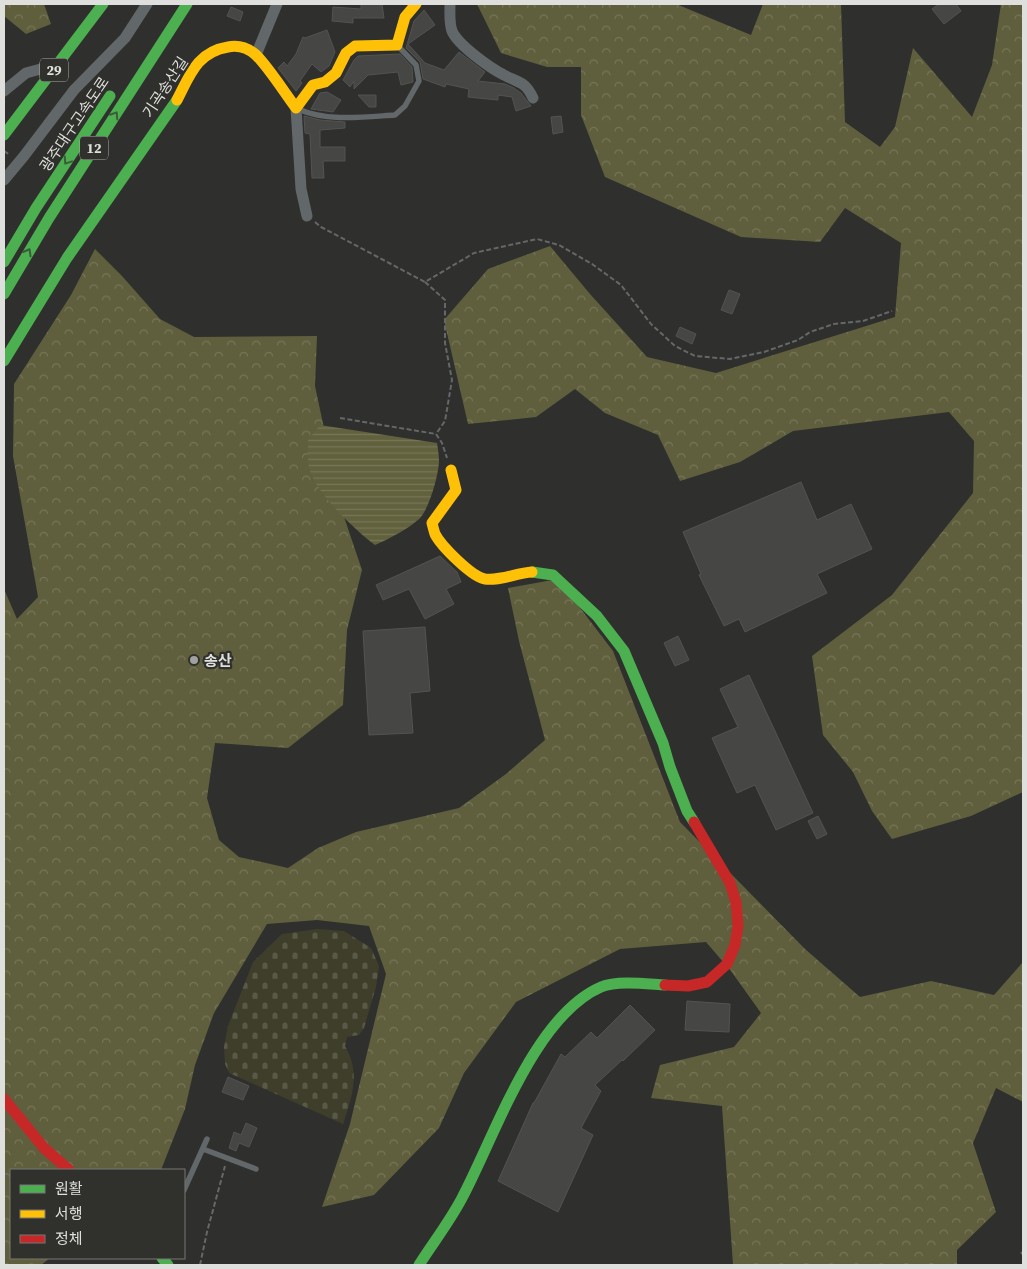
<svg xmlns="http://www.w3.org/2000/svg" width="1027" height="1269" viewBox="0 0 1027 1269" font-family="'Source Serif 4','Noto Sans KR',serif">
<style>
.forest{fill:url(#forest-crowns)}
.cemetery{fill:url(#cemetery-stones)}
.water{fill:url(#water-rules)}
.building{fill:#464644;stroke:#535351}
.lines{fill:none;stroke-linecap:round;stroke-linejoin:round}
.path{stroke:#656768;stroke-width:2;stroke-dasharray:5 2.5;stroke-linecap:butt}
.lane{stroke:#626769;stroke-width:5.5}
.street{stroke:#626769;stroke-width:11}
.fast{stroke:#4caf50;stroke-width:11}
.slow{stroke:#ffc107;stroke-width:11}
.jam{stroke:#c62828;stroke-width:11}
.oneway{stroke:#3a5c39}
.poi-dot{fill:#a1a19f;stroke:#30302c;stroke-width:2}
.labels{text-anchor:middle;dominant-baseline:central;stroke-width:4.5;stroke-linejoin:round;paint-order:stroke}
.shield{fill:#30302c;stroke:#aaaaa8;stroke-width:1}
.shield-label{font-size:14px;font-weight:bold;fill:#dfdfdd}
.street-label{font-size:15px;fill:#dfdfdd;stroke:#30302c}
.poi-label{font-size:15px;font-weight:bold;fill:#dfdfdd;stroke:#30302c;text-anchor:start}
</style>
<defs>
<pattern id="forest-crowns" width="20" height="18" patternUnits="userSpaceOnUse" patternTransform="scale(1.25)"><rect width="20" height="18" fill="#5f5f3d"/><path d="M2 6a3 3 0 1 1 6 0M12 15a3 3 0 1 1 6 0" fill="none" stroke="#767659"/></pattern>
<pattern id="cemetery-stones" width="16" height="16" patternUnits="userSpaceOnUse" patternTransform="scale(1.25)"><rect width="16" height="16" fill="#3e3e2a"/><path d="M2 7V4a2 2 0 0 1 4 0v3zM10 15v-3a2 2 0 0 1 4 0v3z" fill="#595948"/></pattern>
<pattern id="water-rules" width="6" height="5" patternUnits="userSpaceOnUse" patternTransform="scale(1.25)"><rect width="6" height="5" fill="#61613d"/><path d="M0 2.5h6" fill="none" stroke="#777759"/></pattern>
</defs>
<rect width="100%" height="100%" fill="#2f2f2d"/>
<path class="forest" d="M4,4H44L51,24L26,34L4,16Z
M477,4H676L751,35L763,4H841L845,122L880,147L895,127L913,48L972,117L992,65L1001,4H1023V792L971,816L892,839L872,811L853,772L823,735L812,656L892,595L973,493L974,441L949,412L793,431L740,462L680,481L658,435L605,413L575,389L536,417L468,424L444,320L488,269L550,246L590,294L647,357L716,373L895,317L901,243L845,208L820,242L741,237L605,177L581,115V67H547L501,53Z
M95,249L122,276L160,319L194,337L317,336L315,386L341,508L362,570L347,630L343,705L288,748L215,743L207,798L219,840L239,857L288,868L318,848L356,832L459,808L506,774L545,740L519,641L508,588L558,579L613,651L680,822L805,949L860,997L931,981L994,995L1023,962V1102L996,1088L973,1143L996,1212L957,1250V1265H733L722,1106L651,1098L660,1065L734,1047L761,1013L731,971L706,942L620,949L516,1002L464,1073L439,1128L374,1195L322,1207L350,1124L386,974L369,926L317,920L267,924L214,1013L195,1065L185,1109L161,1170H11V1258H50L41,1265H4V589L17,619L38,597L13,456L14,384L71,295Z"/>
<path class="cemetery" d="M317,929L344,931L371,948L379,966L376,987L364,1028L359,1035L347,1037L345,1046C361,1073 352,1097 343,1124L229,1073L225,1064L224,1047L228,1026L253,962L282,934Z"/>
<path class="water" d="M320,425L437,443C438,449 439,456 439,462C438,477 430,505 421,517C412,527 387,540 375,545C355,530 318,495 310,471C307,462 308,449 308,440Z"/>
<path class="building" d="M361,4H382L384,18H353V23L332,21L333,7L361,9Z
M939,4H956L961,11L944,24L932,9Z
M231,7L243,12L240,21L227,16Z
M424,10L435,25L408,44L425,63L444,70L459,52L485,72L478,81L505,84L514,88L521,93L531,106L516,111L512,97L498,95V100L468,97L469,89L446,84L445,87L423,79L420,62L406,48L414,21Z
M327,30L335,52L329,66L321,72L312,64L300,81L302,83L296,91L278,68L284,62L287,66L296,54L303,37L305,38Z
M400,54L412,67L413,82L401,85L398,72L368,75L354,89V81L350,87L343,80L354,60L358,56Z
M327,92L341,100L333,112L311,109L320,93Z
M358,95H376V107H369Z
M304,116L320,120L345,122V128L320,130V147H345V161H323L324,178H312L310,134L305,133Z
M561,116L563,132L553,134L551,117Z
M729,290L740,294L732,314L721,310Z
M680,327L696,334L692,344L676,336Z
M801,482L817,520L851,504L872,549L817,574L827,593L745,632L739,619L724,626L699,575L701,574L683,532Z
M440,556L457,572L461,582L446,589L454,604L425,619L409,589L383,600L376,585Z
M425,627L430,691L410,693L413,733L369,735L363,631Z
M678,636L689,660L675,666L664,643Z
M749,675L813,813L776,830L755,785L737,793L712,738L738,727L720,689Z
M818,816L827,834L817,839L808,821Z
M687,1001L730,1004L729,1032L685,1030Z
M630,1005L655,1030L623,1061L622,1060L595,1085L601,1091L581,1128L593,1135L558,1212L498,1181L533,1103H534L561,1054L565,1057L591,1032L597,1038Z
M228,1077L249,1086L243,1100L222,1092Z
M246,1123L257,1128L249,1147L239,1143L236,1151L229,1148L234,1132L241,1135Z"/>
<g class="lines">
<path class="path" d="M4,151L10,155
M315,222L321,227L425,282L474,253L537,239L559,245L592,264L621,285L651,324L675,346L695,356L730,359L764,352L798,340L810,332L834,324L863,321L892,311
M425,282L445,300V343L452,380L445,421L436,434L442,443L447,458
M340,418L436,434
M1021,1252L1023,1255
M200,1265L207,1232L225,1166"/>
<path class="lane" d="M298,109C327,122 364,117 395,115L405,106L419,81L416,65L398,46
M203,1149L256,1169
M184,1190L207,1139"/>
<path class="street" d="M450,4C450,12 449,23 452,31C458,45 490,68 504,75C519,83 525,81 533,98
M256,55L277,4
M4,91L26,73L59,64
M296,108L301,189L307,216
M4,180L24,156L74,90L125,38L147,4"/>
<path class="fast" d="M4,135L103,4
M4,262L36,208L110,96
M4,294L49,218L187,4
M4,361L67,258L177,100
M532,572L553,575L597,616L624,651L663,743L670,767L687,811L694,822
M162,1258L168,1265
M419,1265C433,1243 450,1221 462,1198C495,1136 534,1016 601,987C618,980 647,984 665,985"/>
<path class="slow" d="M177,100C190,75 197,52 228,47C238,45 248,48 256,55C269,68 284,92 296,108L313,85L325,82L336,73L346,53L355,46L397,45L405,17L416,4
M451,470L456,490L432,523C433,527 434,531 435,534C441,546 472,577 485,579C501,581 516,573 532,572"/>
<path class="jam" d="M665,985L688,986L707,982L727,964L735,945L738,926L736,902L730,883L694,822
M4,1099L44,1148L69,1170"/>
</g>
<defs><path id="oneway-chevron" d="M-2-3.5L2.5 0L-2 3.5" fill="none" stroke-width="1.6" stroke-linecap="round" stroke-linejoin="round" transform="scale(1.25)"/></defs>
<g class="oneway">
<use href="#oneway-chevron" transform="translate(115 115) rotate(-57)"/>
<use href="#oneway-chevron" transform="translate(67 161) rotate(124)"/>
<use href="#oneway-chevron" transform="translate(28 252) rotate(-60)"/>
</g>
<circle class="poi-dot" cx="194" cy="660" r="5"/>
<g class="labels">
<g class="shield">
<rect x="40" y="58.5" width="28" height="23" rx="4"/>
<rect x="80" y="136.5" width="28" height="23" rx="4"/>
</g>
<g class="shield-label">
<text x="54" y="70">29</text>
<text x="94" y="148">12</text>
</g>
<g class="street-label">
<text transform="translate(165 87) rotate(-57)">기곡송산길</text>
<text transform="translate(74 124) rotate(-56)">광주대구고속도로</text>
</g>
<g class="poi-label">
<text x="204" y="660">송산</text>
</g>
</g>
<rect width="1027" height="1269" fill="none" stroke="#dfdfdd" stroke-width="10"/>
<rect x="10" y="1169" width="175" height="90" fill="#30302c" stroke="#767673"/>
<rect x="20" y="1185" width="25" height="8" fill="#4caf50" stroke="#767673"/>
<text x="55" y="1194" font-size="15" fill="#dfdfdd">원활</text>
<rect x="20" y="1210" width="25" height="8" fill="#ffc107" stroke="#767673"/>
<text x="55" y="1219" font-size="15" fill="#dfdfdd">서행</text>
<rect x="20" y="1235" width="25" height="8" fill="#c62828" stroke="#767673"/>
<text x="55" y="1244" font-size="15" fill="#dfdfdd">정체</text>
</svg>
